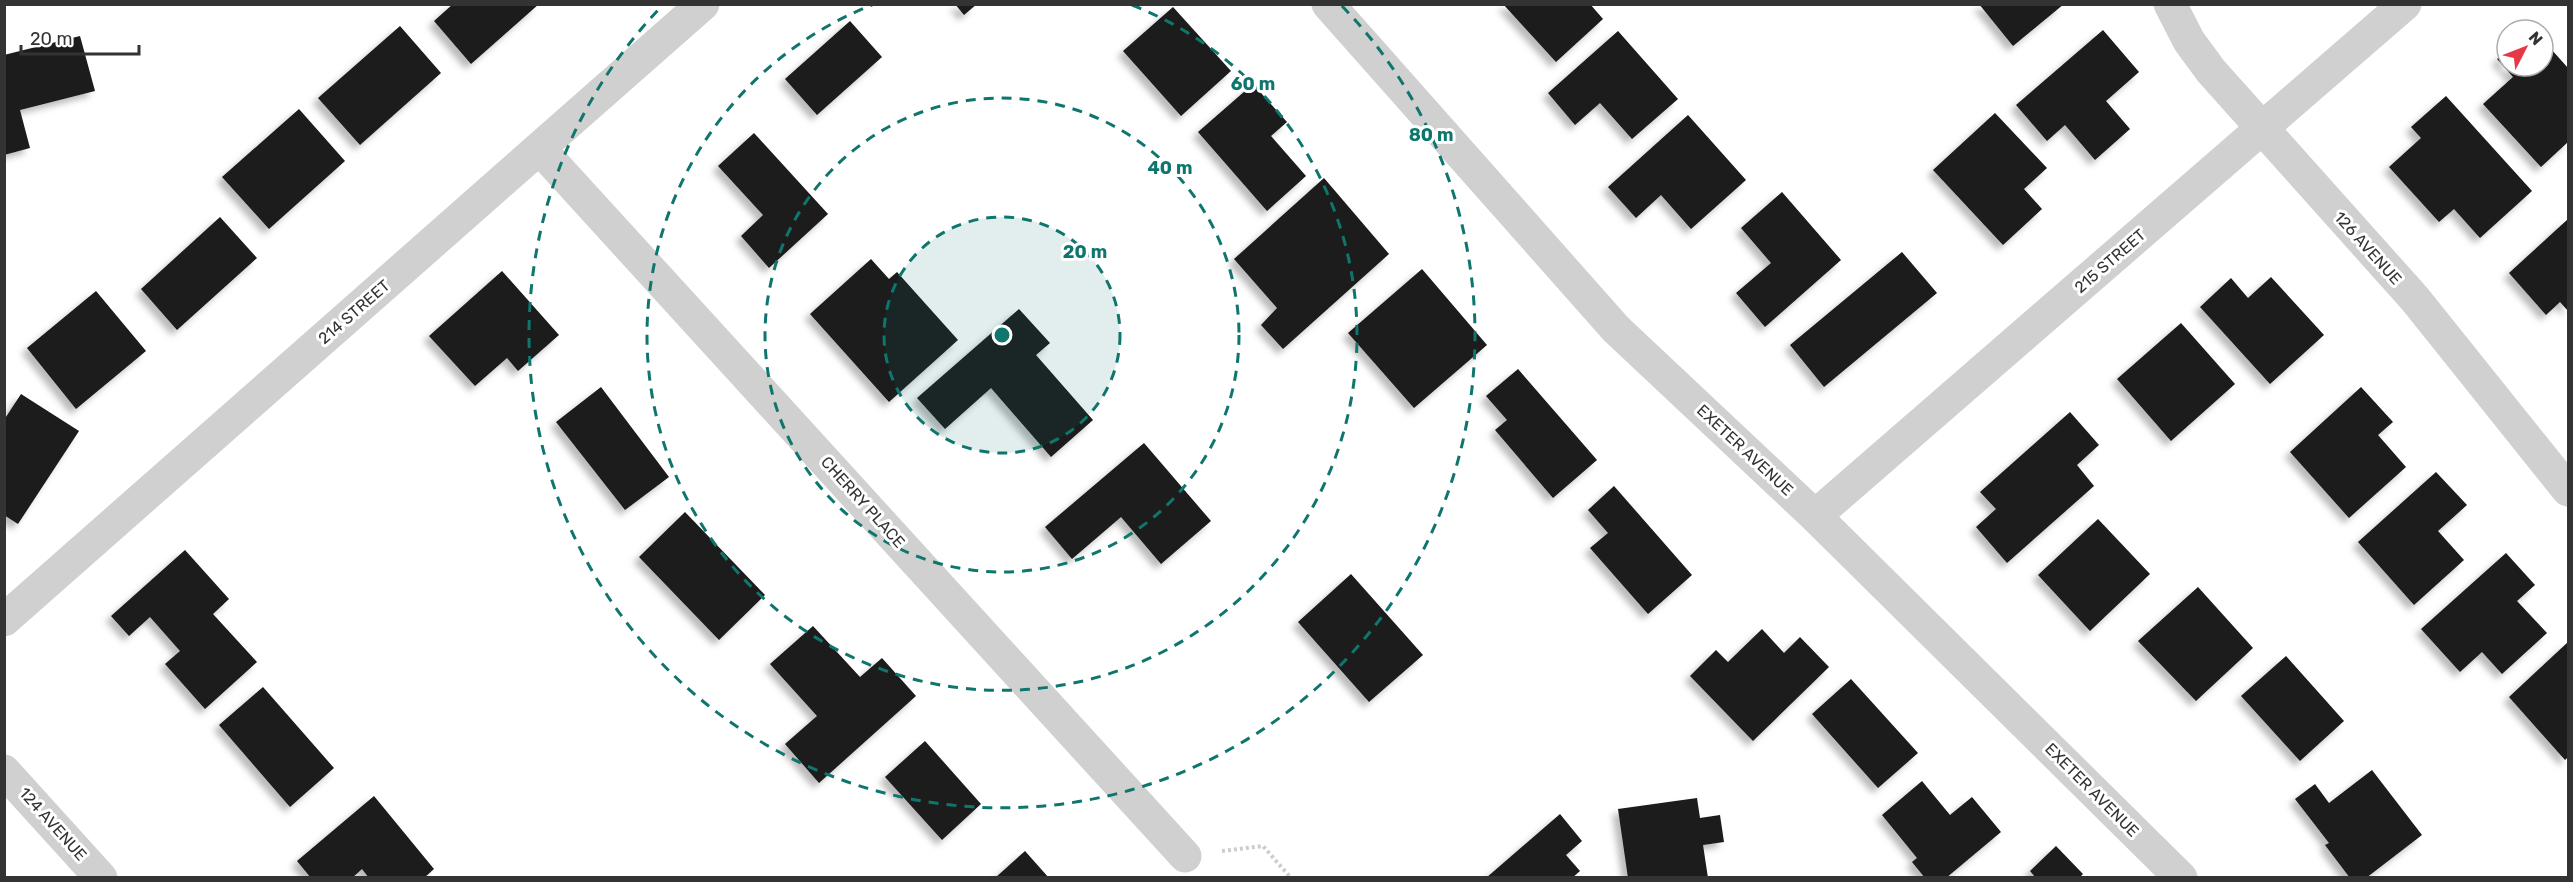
<svg xmlns="http://www.w3.org/2000/svg" width="2573" height="882" viewBox="0 0 2573 882" font-family="Rubik,sans-serif">
<style>
.building{fill:#1a1a1a;filter:url(#shadow)}
.lines{fill:none;stroke-linecap:round;stroke-linejoin:round}
.path{stroke:#cdcdcd;stroke-width:4;stroke-dasharray:3 3;stroke-linecap:butt}
.street{stroke:#d0d0d0;stroke-width:33}
.ring{fill:none;stroke:#0f766e;stroke-width:3;stroke-dasharray:10 8}
.labels{text-anchor:middle;dominant-baseline:central;stroke-width:6;stroke-linejoin:round;paint-order:stroke}
.street-label{font-size:16px;fill:#333;stroke:#fff}
.centre{fill:#0f766e;stroke:#fff;stroke-width:3}
.ring-label{font-size:18px;text-anchor:middle;font-weight:bold;fill:#0f766e;stroke:#fff;stroke-width:6;stroke-linejoin:round;paint-order:stroke}
</style>
<defs>
<filter id="shadow"><feDropShadow dx="-5.5" dy="5.5" stdDeviation="3" flood-color="#0004"/></filter>
</defs>
<rect width="100%" height="100%" fill="#fff"/>
<path class="building" d="M453,4H539L471,64L434,21Z
M955,4H977L964,15Z
M1503,4H1590L1603,19L1556,62Z
M1979,4H2064L2013,46Z
M1173,7L1231,71L1181,116L1123,51Z
M850,21L882,57L817,115L785,79Z
M400,26L441,73L360,145L318,98Z
M2103,30L2139,72L2106,101L2130,129L2095,160L2065,125L2047,141L2016,105Z
M1618,31L1678,99L1632,139L1600,103L1575,125L1548,93Z
M80,36L95,91L20,110L30,148L4,155V55Z
M2543,40L2568,68V142L2541,167L2483,104L2513,77L2497,59L2507,51V66H2543Z
M1253,84L1287,122L1271,136L1306,176L1267,211L1198,132Z
M2446,96L2532,191L2480,238L2454,209L2439,222L2389,167L2421,138L2411,127Z
M299,109L345,161L269,229L222,177Z
M1995,113L2047,168L2024,189L2042,209L2003,245L1933,170Z
M1688,115L1746,180L1691,229L1661,195L1636,218L1608,187Z
M754,133L828,214L769,268L741,236L763,215L718,166Z
M1324,178L1389,254L1283,349L1261,325L1277,308L1234,259Z
M1782,192L1841,260L1765,327L1736,293L1771,263L1741,228Z
M220,217L257,258L177,330L141,289Z
M2568,219V311L2560,302L2546,315L2509,273Z
M1902,252L1937,293L1824,387L1790,345Z
M871,259L889,279L897,272L958,340L889,402L810,314Z
M1422,269L1487,345L1414,408L1348,333Z
M502,271L559,335L518,371L507,358L475,386L429,336Z
M2271,277L2324,335L2270,384L2200,307L2231,278L2248,298Z
M96,291L146,351L76,409L27,348Z
M1019,309L1050,343L1036,355L1093,420L1051,457L991,388L945,429L917,398Z
M2181,323L2235,384L2171,441L2117,379Z
M1518,369L1597,460L1553,498L1495,430L1507,420L1486,396Z
M601,387L669,477L625,510L556,422Z
M2361,387L2393,422L2378,435L2406,467L2349,518L2290,452Z
M21,394L79,431L18,524L4,515V420Z
M2070,412L2099,445L2077,465L2094,486L2007,563L1976,527L1996,509L1980,492Z
M1144,443L1211,521L1161,564L1121,517L1072,559L1045,527Z
M2436,472L2467,505L2438,531L2464,560L2414,605L2358,542Z
M1614,486L1692,575L1648,614L1590,548L1608,533L1588,510Z
M685,512L765,595L719,640L639,557Z
M2098,519L2150,574L2090,631L2038,575Z
M185,550L229,599L213,614L257,662L205,709L165,664L180,651L150,617L129,636L111,616Z
M2506,553L2535,585L2517,601L2547,633L2502,674L2482,652L2460,672L2421,629Z
M1351,574L1423,655L1369,702L1298,622Z
M2198,587L2253,648L2196,701L2138,641Z
M813,626L860,677L882,658L916,696L819,783L785,744L817,716L770,664Z
M1762,629L1784,653L1800,637L1829,667L1753,741L1690,676L1716,650L1728,662Z
M2568,642V757L2565,760L2509,697Z
M2286,656L2344,721L2300,761L2241,696Z
M1851,679L1918,753L1878,788L1812,714Z
M263,687L334,768L290,807L219,725Z
M925,741L981,804L942,840L885,777Z
M2372,770L2422,835L2366,878H2350L2325,845L2329,843L2295,799L2315,784L2329,803Z
M1922,781L1950,815L1972,797L2001,832L1946,878H1925L1912,862L1917,858L1882,815Z
M374,796L434,869L424,878H369L362,869L352,878H311L297,861Z
M1697,798L1700,818L1720,815L1724,842L1703,845L1708,878H1628L1618,809Z
M1560,814L1582,841L1566,855L1580,871L1572,878H1486Z
M2056,846L2083,874L2079,878H2036L2030,871Z
M1025,851L1049,878H995Z"/>
<g class="lines">
<path class="path" d="M1222,851L1263,846L1291,878"/>
<path class="street" d="M1328,4L1616,329L1815,516L2181,878
M2170,4L2189,41L2211,71L2415,299L2568,490
M540,149L1185,856
M1815,516L2405,4
M4,620L703,4
M4,771L101,878"/>
</g>
<circle cx="1002" cy="335" r="118" fill="#0f766e" fill-opacity=".12"/>
<g class="ring">
<circle cx="1002" cy="335" r="118"/>
<circle cx="1002" cy="335" r="237"/>
<path d="M1132 5A355 355 0 1 1 872 5"/>
<path d="M1342 6A473 473 0 1 1 662 6"/>
</g>
<g class="labels">
<g class="street-label">
<text transform="translate(2368 248) rotate(48)">126 AVENUE</text>
<text transform="translate(2110 261) rotate(-41)">215 STREET</text>
<text transform="translate(354 312) rotate(-41)">214 STREET</text>
<text transform="translate(1745 450) rotate(43)">EXETER AVENUE</text>
<text transform="translate(863 502) rotate(48)">CHERRY PLACE</text>
<text transform="translate(2092 790) rotate(45)">EXETER AVENUE</text>
<text transform="translate(53 824) rotate(48)">124 AVENUE</text>
</g>
</g>
<circle cx="1002" cy="335" r="9" class="centre"/>
<g class="ring-label">
<text x="1253" y="90">60 m</text>
<text x="1431" y="141">80 m</text>
<text x="1170" y="174">40 m</text>
<text x="1085" y="258">20 m</text>
</g>
<rect width="2573" height="882" fill="none" stroke="#333333" stroke-width="12"/>
<g transform="translate(2525 48) rotate(48)"><circle r="28" fill="#ffffff" stroke="#adadad" stroke-width="1.5"/>
<path d="M0-4.5L10 22L0 15L-10 22Z" fill="#e63946"/>
<text y="-9" font-size="16" font-weight="bold" text-anchor="middle" fill="#333333">N</text>
</g>
<path d="M21 45v9h118v-9" fill="none" stroke="#333333" stroke-width="3"/>
<text x="30" y="45" font-size="18" fill="#333333" stroke="#ffffff" stroke-width="4.5" paint-order="stroke">20 m</text>
</svg>
